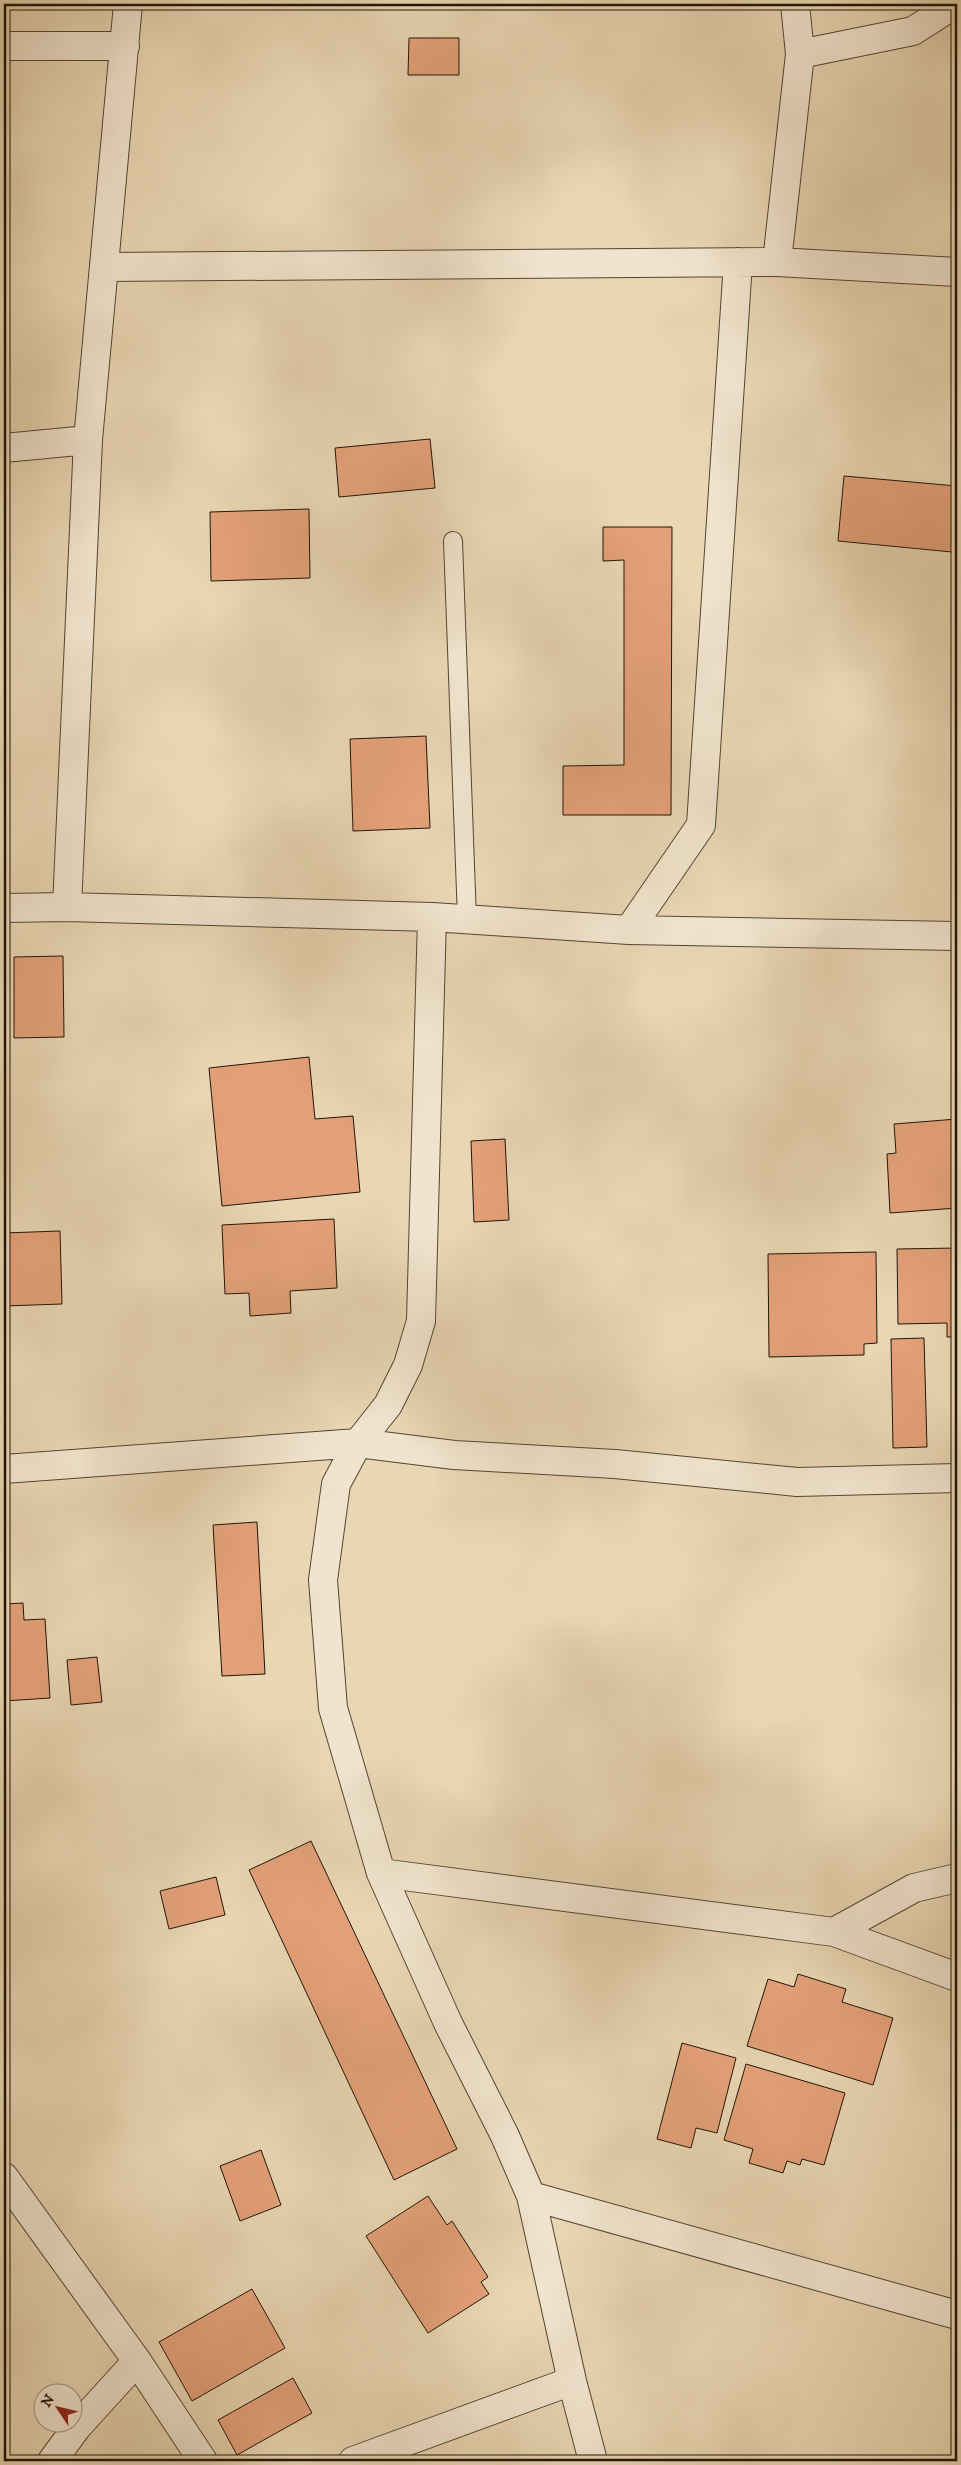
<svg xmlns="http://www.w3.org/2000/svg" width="961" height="2465" viewBox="0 0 961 2465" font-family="'IM FELL DW Pica',serif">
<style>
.building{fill:#e4a179;stroke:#201509}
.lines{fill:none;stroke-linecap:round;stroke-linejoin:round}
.lane-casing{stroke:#524534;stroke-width:20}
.street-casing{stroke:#524534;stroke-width:30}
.lane{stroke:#f1e4ce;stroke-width:18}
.street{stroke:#f1e4ce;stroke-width:28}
</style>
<rect width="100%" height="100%" fill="#e9d6b3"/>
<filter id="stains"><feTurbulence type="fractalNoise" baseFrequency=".004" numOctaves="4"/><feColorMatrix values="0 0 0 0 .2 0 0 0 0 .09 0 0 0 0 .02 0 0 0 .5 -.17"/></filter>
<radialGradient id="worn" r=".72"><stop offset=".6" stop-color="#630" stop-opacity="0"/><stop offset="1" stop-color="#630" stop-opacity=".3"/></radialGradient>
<path class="building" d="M409,38H459V75H408Z
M430,439L435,488L339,497L335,448Z
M844,476L957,486L952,552L838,541Z
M309,509L310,578L211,581L210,512Z
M603,527H672L671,815H563V766L624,765V560L603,561Z
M426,736L430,828L353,831L350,739Z
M63,956L64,1037L14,1038V957Z
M309,1057L315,1119L353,1116L360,1192L222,1206L209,1068Z
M957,1119V1208L890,1213L887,1154L896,1153L894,1124Z
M505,1139L509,1220L474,1222L471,1141Z
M334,1219L337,1288L290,1291L291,1313L250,1316L249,1293L225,1294L222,1225Z
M60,1231L62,1304L4,1306V1233Z
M957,1248V1337H947V1323L898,1324L897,1249Z
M876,1252L877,1343L864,1344V1355L769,1357L768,1254Z
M924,1338L927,1447L893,1448L891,1339Z
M257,1522L265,1674L222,1676L213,1525Z
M23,1603L24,1620L45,1619L50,1698L4,1701V1604Z
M97,1657L102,1702L71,1705L67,1660Z
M311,1841L457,2149L394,2180L249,1870Z
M216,1877L225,1915L169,1929L160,1891Z
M798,1974L846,1989L842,2002L893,2018L873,2085L747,2046L768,1979L794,1987Z
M682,2043L736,2058L717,2133L696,2128L691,2148L657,2139Z
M746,2064L845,2093L824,2165L802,2159L800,2165L787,2161L783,2173L749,2163L753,2149L724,2140Z
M261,2150L281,2205L240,2221L220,2166Z
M428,2196L447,2225L452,2221L488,2277L481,2282L489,2294L428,2333L366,2236Z
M252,2289L285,2348L192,2401L159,2342Z
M293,2378L312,2413L237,2455L218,2420Z"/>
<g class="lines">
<g class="lane-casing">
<path id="lane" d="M453,541L467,919"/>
</g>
<g class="street-casing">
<path id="street" d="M128,4L88,440L67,907L432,917L421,1321L408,1365L388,1405L358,1443L336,1484L323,1580L333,1708L381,1873L448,2023L505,2136L531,2196L572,2381L593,2461
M4,46H125
M800,54L913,31L955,4
M777,262L800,54L795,4
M104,267L777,262L957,272
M4,448L88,440
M4,908L67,907
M432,917L629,930L957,936
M629,930L701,825L738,262
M4,1469L358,1443L454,1455L615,1464L797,1482L957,1478
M381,1873L834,1932L957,1977
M834,1932L914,1888L957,1878
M4,2177L137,2361L203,2461
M531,2196L957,2315
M52,2461L77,2427L137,2361
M353,2461L572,2381"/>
</g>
<use href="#lane" class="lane"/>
<use href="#street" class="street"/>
</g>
<rect width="961" height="2465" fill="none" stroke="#e9d6b3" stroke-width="20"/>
<rect x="5" y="5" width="951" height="2455" fill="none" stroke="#201509" stroke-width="2.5"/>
<rect x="10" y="10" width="941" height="2445" fill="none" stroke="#201509"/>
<g transform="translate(58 2408) rotate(305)"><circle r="24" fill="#f1e4ce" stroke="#9d917f"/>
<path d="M0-4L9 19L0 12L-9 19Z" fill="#8f2418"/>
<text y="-8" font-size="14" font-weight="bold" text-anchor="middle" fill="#201509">N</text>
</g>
<rect width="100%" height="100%" filter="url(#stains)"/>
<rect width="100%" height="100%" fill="url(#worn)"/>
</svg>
